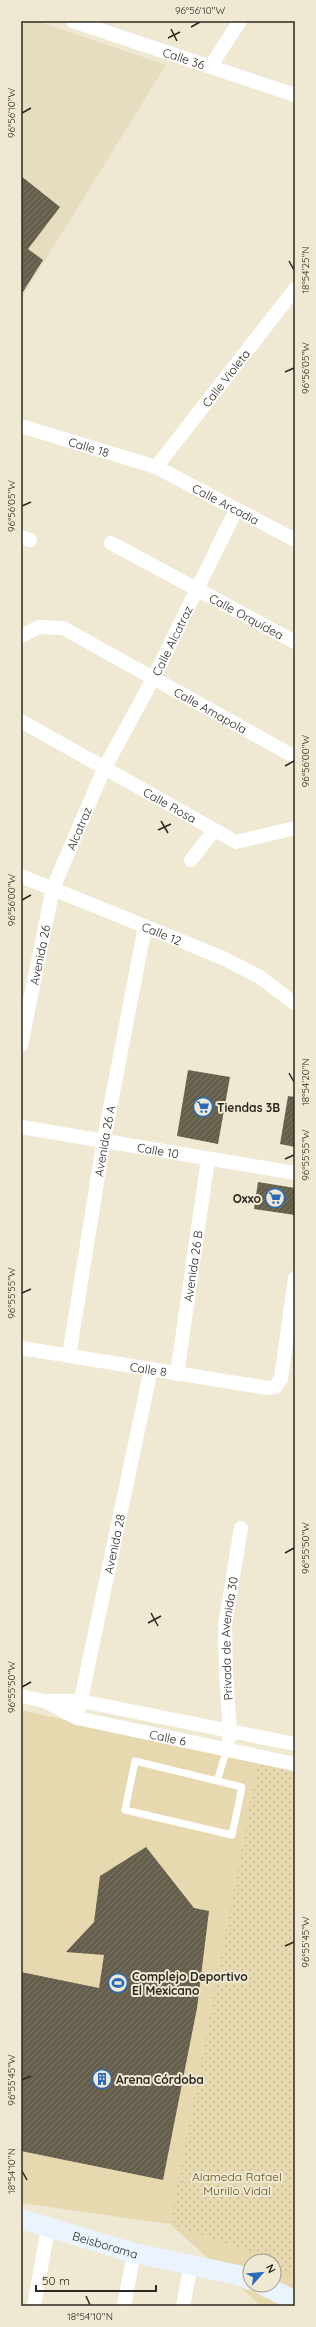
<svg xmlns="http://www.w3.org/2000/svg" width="316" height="2327" viewBox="0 0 316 2327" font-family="Quicksand,sans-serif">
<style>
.built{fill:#e6ddc0}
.grass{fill:#e6d8af;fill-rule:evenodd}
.park{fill:url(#park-dots)}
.building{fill:url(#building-hatch)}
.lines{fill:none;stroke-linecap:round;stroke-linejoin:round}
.lane{stroke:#fff;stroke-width:7}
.street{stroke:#fff;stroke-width:14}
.secondary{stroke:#ebf3fd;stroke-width:20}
.ticks{fill:none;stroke:#2b2820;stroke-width:1.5}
.labels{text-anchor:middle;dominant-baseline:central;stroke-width:4;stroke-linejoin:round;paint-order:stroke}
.street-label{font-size:12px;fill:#2b2820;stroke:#efe8d2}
.poi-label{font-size:12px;font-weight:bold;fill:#2b2820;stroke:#efe8d2;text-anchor:start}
.park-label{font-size:12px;fill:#61511c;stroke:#efe8d2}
.neatline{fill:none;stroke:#2b2820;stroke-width:1.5}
.ticks-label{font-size:10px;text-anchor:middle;fill:#2b2820}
</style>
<defs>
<pattern id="park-dots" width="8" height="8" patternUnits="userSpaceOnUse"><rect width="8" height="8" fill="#e6d8af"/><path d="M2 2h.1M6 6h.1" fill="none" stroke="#c5b996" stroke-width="1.8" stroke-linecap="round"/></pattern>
<pattern id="building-hatch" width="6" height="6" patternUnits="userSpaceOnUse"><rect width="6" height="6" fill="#645e4b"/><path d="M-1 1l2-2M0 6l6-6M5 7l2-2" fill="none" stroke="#7b7667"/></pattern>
</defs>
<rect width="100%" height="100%" fill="#efe8d2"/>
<path class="built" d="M21,21H37L166,65L21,299Z"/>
<path class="grass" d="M21,1710L295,1772V2306H261L170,2224L21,2203ZM250,2261H274V2285H250Z"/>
<path class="park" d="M258,1764L295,1772V2278L268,2258L170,2224Z"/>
<path class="building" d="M21,176L60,207L28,249L43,260L21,295Z
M188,1070L230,1077L218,1144L177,1136Z
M288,1096L295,1097V1147L280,1144Z
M258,1182L295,1188V1215L254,1209Z
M146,1847L194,1908L209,1911L197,2008L163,2180L21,2151V1972L99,1988L104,1955L66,1952L94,1922L100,1876Z"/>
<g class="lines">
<path class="lane" d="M135,1761L242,1787L232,1835L125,1810Z
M217,1781L227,1749"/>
<g class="street">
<path id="s1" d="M73,21L295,95"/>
<path d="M210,67L240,21"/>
<path id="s2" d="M21,426L156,467L295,540"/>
<path id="s3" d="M156,467L295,289"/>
<path d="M21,537L30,540"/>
<path id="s4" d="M111,543L295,642"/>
<path id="s5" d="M21,636L39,627L63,628L295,757"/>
<path id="s6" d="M21,721L236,842L295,828"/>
<path d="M191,860L214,831"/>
<path id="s7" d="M21,876L223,958L260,977L295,1004"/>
<path id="s8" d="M21,1045L53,888L104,769L153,679L236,510"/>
<path id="s9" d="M21,1127L295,1173"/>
<path id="s10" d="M21,1348L267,1388L275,1387L281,1379L295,1278"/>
<path id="s11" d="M69,1356L104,1139L145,927"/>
<path id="s12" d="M177,1374L208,1159"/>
<path d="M21,1696L45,1701H81L295,1744"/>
<path id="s13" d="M47,1702L77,1718L295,1764"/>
<path id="s14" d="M77,1718L151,1369"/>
<path id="s15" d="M229,1739L230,1731L226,1674L225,1625L241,1528"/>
<path d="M34,2306L48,2229"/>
<path d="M124,2306L134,2253"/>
<path d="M183,2306L191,2265"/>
</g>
<g class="secondary">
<path id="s16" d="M21,2219L134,2253L238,2275L250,2280"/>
<path d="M263,2285L295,2301"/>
</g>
</g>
<path class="ticks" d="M191,27L200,22M171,29L177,41M168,38L180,32M22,113L31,108M289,261L294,270M285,372L294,368M22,506L31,502M285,766L294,761M161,821L168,833M158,830L171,824M22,900L31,895M289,1073L294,1082M285,1159L294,1155M22,1293L31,1289M285,1553L294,1548M151,1613L158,1626M148,1623L161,1616M22,1687L31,1682M285,1946L294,1942M22,2080L31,2076M22,2171L27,2180M86,2296L90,2305"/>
<defs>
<g id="supermarket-ring" transform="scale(1)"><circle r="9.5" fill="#efe8d2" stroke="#286bbc" stroke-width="1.5"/><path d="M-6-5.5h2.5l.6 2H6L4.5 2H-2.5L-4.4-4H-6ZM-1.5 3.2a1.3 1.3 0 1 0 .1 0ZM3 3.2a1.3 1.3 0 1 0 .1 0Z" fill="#286bbc"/></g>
<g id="stadium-ring" transform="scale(1)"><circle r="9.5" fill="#efe8d2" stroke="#286bbc" stroke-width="1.5"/><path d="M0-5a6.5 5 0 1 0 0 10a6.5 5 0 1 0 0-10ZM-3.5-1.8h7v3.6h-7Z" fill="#286bbc"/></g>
<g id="building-ring" transform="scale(1)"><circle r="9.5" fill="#efe8d2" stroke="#286bbc" stroke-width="1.5"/><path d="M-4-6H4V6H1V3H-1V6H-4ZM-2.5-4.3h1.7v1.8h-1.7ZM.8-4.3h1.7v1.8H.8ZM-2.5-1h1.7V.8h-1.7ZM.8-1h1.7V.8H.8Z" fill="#286bbc"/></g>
</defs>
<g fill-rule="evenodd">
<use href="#supermarket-ring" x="203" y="1107"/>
<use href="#supermarket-ring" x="275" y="1198"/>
<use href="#stadium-ring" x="118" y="1983"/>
<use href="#building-ring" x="102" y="2079"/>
</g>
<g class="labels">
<g class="street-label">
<text stroke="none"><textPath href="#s1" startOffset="117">Calle 36</textPath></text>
<text stroke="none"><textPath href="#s3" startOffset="113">Calle Violeta</textPath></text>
<text stroke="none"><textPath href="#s2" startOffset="71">Calle 18</textPath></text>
<text stroke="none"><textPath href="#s2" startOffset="220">Calle Arcadia</textPath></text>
<text stroke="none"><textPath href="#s4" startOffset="154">Calle Orquídea</textPath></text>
<text stroke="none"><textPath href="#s8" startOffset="435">Calle Alcatraz</textPath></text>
<text stroke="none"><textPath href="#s5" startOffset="213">Calle Amapola</textPath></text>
<text stroke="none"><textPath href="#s6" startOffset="171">Calle Rosa</textPath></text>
<text stroke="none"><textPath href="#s8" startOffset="225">Alcatraz</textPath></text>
<text stroke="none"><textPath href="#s7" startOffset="152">Calle 12</textPath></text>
<text stroke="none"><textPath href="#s8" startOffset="92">Avenida 26</textPath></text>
<text stroke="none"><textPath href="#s11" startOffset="218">Avenida 26 A</textPath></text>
<text stroke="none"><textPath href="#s9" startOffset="139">Calle 10</textPath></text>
<text stroke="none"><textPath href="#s12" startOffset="109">Avenida 26 B</textPath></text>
<text stroke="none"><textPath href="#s10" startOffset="129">Calle 8</textPath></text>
<text stroke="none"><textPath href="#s14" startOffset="178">Avenida 28</textPath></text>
<text stroke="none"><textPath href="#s15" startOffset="101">Privada de Avenida 30</textPath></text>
<text stroke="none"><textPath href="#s13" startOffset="127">Calle 6</textPath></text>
<text stroke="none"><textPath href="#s16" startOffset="88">Beisborama</textPath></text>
</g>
<g class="poi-label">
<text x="217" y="1107">Tiendas 3B</text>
<text x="261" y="1198" text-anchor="end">Oxxo</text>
<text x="132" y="1976">Complejo Deportivo<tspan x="132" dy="14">El Mexicano</tspan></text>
<text x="116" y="2079">Arena Córdoba</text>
</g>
<g class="park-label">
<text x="237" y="2176">Alameda Rafael<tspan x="237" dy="14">Murillo Vidal</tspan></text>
</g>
</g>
<rect width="316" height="2327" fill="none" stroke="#efe8d2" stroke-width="44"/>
<g transform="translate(262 2273) rotate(63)"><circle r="19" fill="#efe8d2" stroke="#a19b8b"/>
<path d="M0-3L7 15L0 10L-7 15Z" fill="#286bbc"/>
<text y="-6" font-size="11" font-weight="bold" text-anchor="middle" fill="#2b2820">N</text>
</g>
<path d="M36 2285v6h120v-6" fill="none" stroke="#2b2820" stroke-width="2"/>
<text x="42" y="2285" font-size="12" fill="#2b2820" stroke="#efe8d2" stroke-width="3" paint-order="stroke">50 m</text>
<rect x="22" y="22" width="272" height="2283" class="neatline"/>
<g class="ticks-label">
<text x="200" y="14">96°56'10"W</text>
<text transform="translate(11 113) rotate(-90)" y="4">96°56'10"W</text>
<text transform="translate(305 270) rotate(-90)" y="4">18°54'25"N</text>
<text transform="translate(305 368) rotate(-90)" y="4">96°56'05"W</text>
<text transform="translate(11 506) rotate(-90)" y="4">96°56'05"W</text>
<text transform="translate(305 761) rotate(-90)" y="4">96°56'00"W</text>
<text transform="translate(11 900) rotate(-90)" y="4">96°56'00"W</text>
<text transform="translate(305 1082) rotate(-90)" y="4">18°54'20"N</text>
<text transform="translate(305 1155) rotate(-90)" y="4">96°55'55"W</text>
<text transform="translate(11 1293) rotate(-90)" y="4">96°55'55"W</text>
<text transform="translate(305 1548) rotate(-90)" y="4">96°55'50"W</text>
<text transform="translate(11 1687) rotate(-90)" y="4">96°55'50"W</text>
<text transform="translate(305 1942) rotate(-90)" y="4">96°55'45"W</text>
<text transform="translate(11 2080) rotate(-90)" y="4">96°55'45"W</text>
<text transform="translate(11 2171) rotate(-90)" y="4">18°54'10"N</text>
<text x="90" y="2320">18°54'10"N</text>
</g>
</svg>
